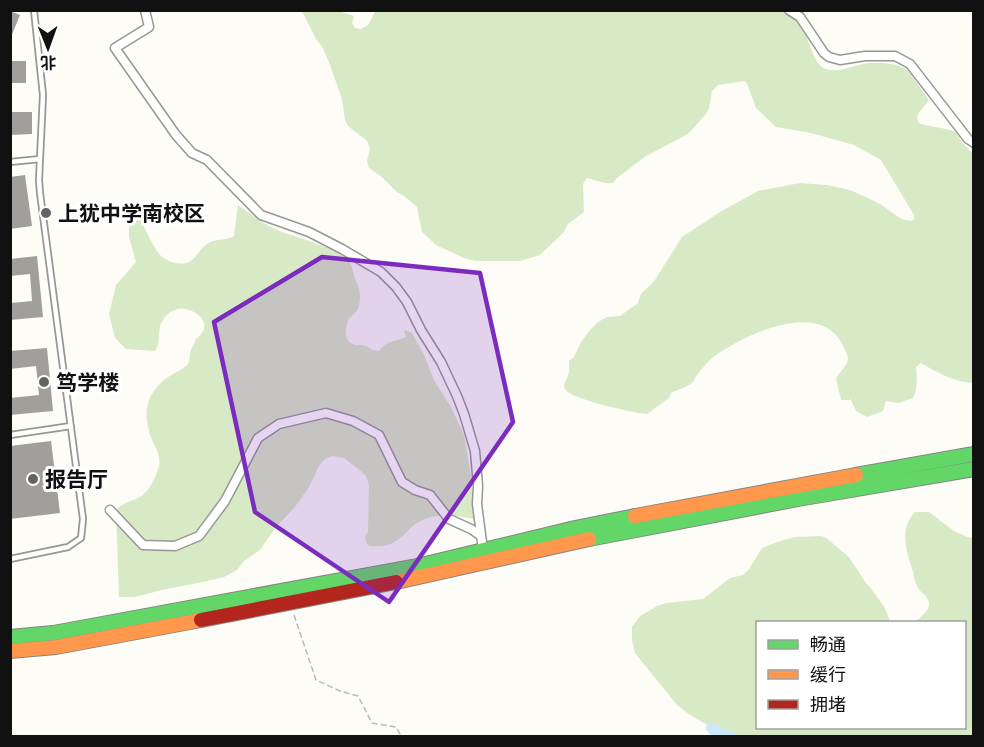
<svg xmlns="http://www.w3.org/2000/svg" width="984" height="747" viewBox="0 0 984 747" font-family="'Source Serif 4','Noto Sans SC',serif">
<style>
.forest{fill:#d8eac5}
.water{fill:#cde8f7}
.building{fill:#a19f9c}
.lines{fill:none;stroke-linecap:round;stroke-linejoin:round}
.lane-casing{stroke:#979795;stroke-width:8}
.street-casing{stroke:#979795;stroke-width:11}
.fast-casing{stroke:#858482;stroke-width:16}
.slow-casing{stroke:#858482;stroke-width:16}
.jam-casing{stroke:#858482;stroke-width:16}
.path{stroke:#b9b9b8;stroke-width:1.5;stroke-dasharray:6 3;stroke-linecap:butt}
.lane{stroke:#fffffe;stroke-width:4.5}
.street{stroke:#fffffe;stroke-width:8}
.fast{stroke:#63d668;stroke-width:14}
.slow{stroke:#ff974d;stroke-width:14}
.jam{stroke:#b3261e;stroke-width:14}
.marked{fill:#7b2cbf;fill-opacity:0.2;stroke:#7b2cbf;stroke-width:4.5;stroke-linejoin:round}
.poi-dot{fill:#646362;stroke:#fff;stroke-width:2}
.labels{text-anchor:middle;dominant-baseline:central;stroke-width:6;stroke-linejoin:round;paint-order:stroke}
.poi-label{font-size:21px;font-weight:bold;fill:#111;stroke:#fff;text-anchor:start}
</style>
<rect width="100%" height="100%" fill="#fdfcf7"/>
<path class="forest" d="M376,10L783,11C789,13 794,16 799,21C809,33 811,64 826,69C838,73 852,66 863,64C875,61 898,63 908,70L929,100L918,114L917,119L920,124L951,130L956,133L962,142L973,154V383C954,382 938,373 921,363L916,367C917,377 918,389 913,398L898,403L886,401L883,411L867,417L856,411L850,398V400H841L836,378C848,361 853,363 841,342C816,299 740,337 712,358C707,362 701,370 697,375C695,378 694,381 692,383C687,387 677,390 671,393L669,398L647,414C634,413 570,399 565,389C562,384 567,380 568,375C570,371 569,366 569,361L574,357L581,342L590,330L598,322L607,317L620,316L638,303L641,294L655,280L682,237L720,212L758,191L800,183L827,185L850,190L866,197L880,204L900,218L905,220L911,221L914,219V215L881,160L854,145L811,133L776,127L756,108L748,86L745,81L718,85L712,91L709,108L706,114L688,134L646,156L617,178L613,183C601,184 597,180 587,178L583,184L584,212L568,224L563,233L540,255L520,261H475L464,258L436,245L422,232L417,207L404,196L397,192L383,178L369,168L367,161L370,148L367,141L348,126L345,120L342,99L330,65L323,48L316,39L302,11H338L354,16L352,23L355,28L361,29L368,25Z
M238,205C250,214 263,224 277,230C294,237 345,249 351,265C353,269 353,274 355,278C359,289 362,293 359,305C358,312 353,314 349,319C345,326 343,340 353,344C357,346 357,344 362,345C369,346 371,351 379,351C386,340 395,342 406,337L404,330L412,333L423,353L434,380L451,407L464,435L471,476L474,503V519C453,515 433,512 414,525C410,528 407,532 404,535C391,546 385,547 369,546L366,542L365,536L368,532L369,485L366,476L362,472L344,458L333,456L325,459L319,466L309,487L295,507L276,527L260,550L244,561L237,570L224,577L203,582L162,590L135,597H119L116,511C122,502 131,502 140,497C149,492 156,477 159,466C161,457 156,448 152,440C143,417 144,397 164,380C171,374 181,371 187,365C191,360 189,355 191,350C192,346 195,345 195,340C198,337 203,333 204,329C207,316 189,307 178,309C172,310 166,315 163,320C156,329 162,342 155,351L126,349L115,338L109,314L116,285L136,262L129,237V220L139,217C143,225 155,250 160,255C167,262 182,267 191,261C197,257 200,248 207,244C215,238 226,241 234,236Z
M915,512H929L954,531L967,537L973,538V736H727L690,715L677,705L635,653L632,640V627L640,616L657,606L666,603L703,599L730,578L743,575L749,569L762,548L783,540L796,537L820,536L825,537L849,557L866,583L869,586L885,608L890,622H758V728H964V622H914C919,619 929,611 929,605C930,598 922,594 919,589C915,584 914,577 913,571C906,552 899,528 915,512Z"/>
<path class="water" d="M707,721L735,733L736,736H712L706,730Z"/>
<path class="building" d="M10,11L20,15L11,37H10Z
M10,61H26V83H10Z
M10,112H32V134L10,135Z
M25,175L32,226L10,229V177Z
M37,256L43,317L10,320V303L32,301L30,274L10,276V259Z
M47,348L53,411L10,415V398L39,395L36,366L10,369V351Z
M51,441L60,513L10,519V446Z"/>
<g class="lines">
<g class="lane-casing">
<path id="lane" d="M10,162L40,159
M10,435L71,426
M10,559L68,547L81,538L83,519L40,193L39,180L43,95L34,10"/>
</g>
<g class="street-casing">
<path id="street" d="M145,10L149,27L115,48L176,135L192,153L207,160L261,215L309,232L342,249L381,272L396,287L407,302L421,330L441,362L457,396L464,414L475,451L478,486L477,504L483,550
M789,10L800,17L824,53L829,57L840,60L865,56H895L910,64L968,139L974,143
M110,510L143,545L175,546L199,536L225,501L258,438L279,424L326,413L353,421L379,435L402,482L415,490L430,495L449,519L471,529L481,536"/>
</g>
<g class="fast-casing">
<path id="fast" d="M856,475L974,454
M589,539L798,499L974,469
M10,637L53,633L417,566L575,528L635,516"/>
</g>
<g class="slow-casing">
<path id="slow" d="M635,516L856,475
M396,582L589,539
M10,651L56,647L201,620"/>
</g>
<g class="jam-casing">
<path id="jam" d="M201,620L396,582"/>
</g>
<path class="path" d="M294,615L316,680L340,691L358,696L372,723L396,727L401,736"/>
<use href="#lane" class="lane"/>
<use href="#street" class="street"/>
<use href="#fast" class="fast"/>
<use href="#slow" class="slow"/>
<use href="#jam" class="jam"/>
</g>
<path class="marked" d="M322,257L480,273L513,422L389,602L255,512L214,322Z"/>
<g class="poi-dot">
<circle cx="46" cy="213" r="6"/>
<circle cx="44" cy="382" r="6"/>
<circle cx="33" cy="479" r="6"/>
</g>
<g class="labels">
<g class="poi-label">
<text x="58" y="213">上犹中学南校区</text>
<text x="56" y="382">笃学楼</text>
<text x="45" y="479">报告厅</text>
</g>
</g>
<rect width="984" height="747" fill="none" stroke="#111111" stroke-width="24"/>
<rect x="756" y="621" width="210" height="108" fill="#ffffff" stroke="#a0a0a0" stroke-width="1.5"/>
<rect x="768" y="640" width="30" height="9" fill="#63d668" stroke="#a0a0a0" stroke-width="1.5"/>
<text x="810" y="651" font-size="18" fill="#111111">畅通</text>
<rect x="768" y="670" width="30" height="9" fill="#ff974d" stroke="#a0a0a0" stroke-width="1.5"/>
<text x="810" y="681" font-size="18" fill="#111111">缓行</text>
<rect x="768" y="700" width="30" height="9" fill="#b3261e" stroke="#a0a0a0" stroke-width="1.5"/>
<text x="810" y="711" font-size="18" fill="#111111">拥堵</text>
<g transform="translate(48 48) rotate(179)" stroke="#ffffff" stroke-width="4.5" paint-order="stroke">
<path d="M0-4.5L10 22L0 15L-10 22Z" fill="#111111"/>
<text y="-9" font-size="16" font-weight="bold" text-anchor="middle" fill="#111111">北</text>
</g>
</svg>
